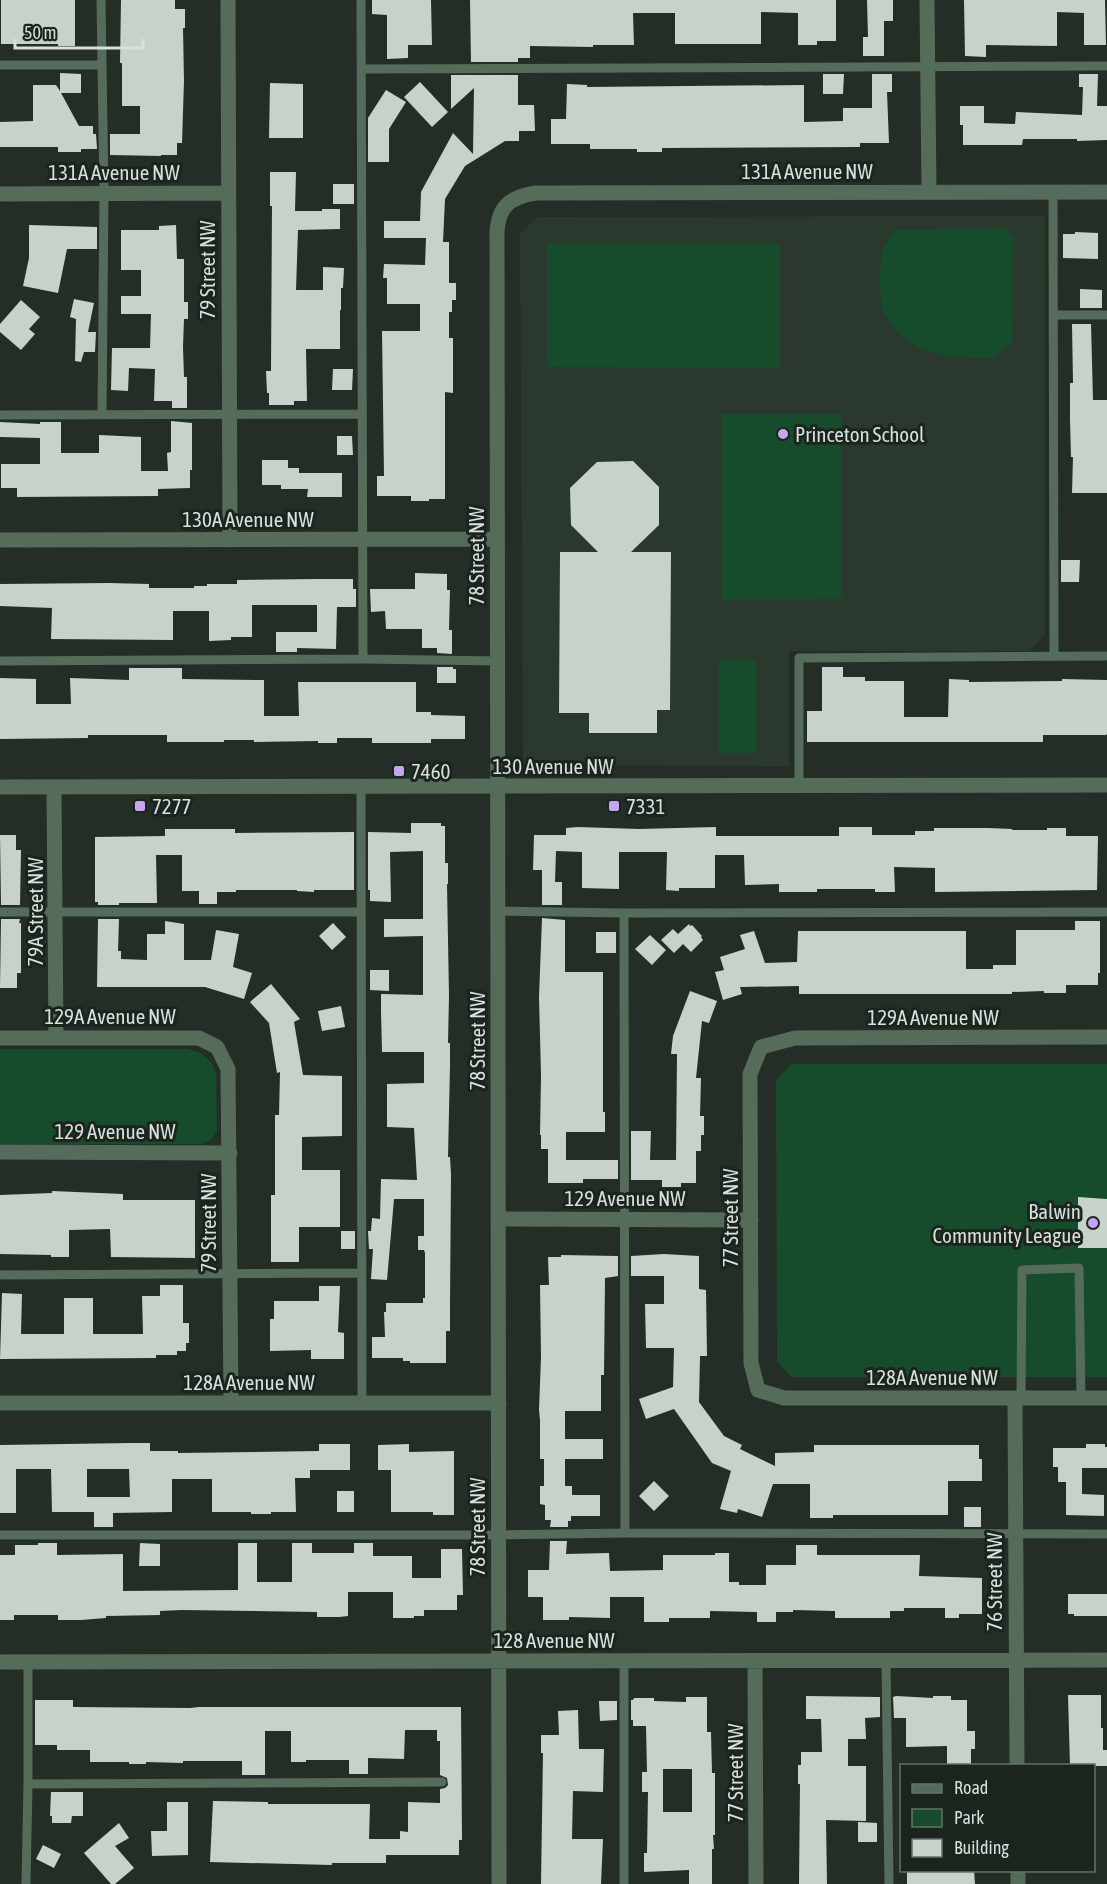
<svg xmlns="http://www.w3.org/2000/svg" width="1107" height="1884" viewBox="0 0 1107 1884" font-family="'Asap Condensed',sans-serif">
<style>
.built{fill:#2a382e}
.green{fill:#164c2b}
.building{fill:#c7d2ca;fill-rule:evenodd}
.lines{fill:none;stroke-linecap:round;stroke-linejoin:round}
.service{stroke:#556c5b;stroke-width:9}
.minor{stroke:#556c5b;stroke-width:15}
.tertiary{stroke:#556c5b;stroke-width:15}
.poi-dot{fill:#c5a7f1;stroke:#1b241d;stroke-width:2}
.labels{text-anchor:middle;dominant-baseline:central;stroke-width:6;stroke-linejoin:round;paint-order:stroke}
.street-label{font-size:21px;fill:#d9dfda;stroke:#1b241d}
.poi-label{font-size:21px;fill:#d9dfda;stroke:#1b241d;text-anchor:start}
</style>
<rect width="100%" height="100%" fill="#252d27"/>
<path class="built" d="M1045,216V635L1029,651H789V766L523,765L520,234L537,217Z"/>
<path class="green" d="M1005,228L1013,237L1012,343L992,358L947,357L918,348L896,331L882,311L879,278L883,249L894,230Z
M547,243H780V368L547,367Z
M721,414H841V599L721,600Z
M719,660H756V753H719Z
M0,1049H188L201,1053L211,1062L216,1072L217,1130L212,1139L202,1144H0Z
M792,1064H1107V1377H792L777,1362L776,1080Z"/>
<path class="building" d="M1,0H75V46H58V44H1Z
M121,0H175V9H185V28H183L184,81L182,143H177V155H161V156L110,155V134H140V106H122V63H120Z
M372,0H431L432,45H408V58L387,59V15L372,14Z
M470,0H836V41H817V45H798V13L761,12V44H675V13H633L634,45H593V47L530,46V58H518V62H471Z
M867,0H893V21H884V56H863V37H868Z
M964,0H1105L1106,45H1084V13L1057,12V46L986,45V57L965,56Z
M60,73L81,74V93H61L79,126H93V134H96L97,149H81V152H58V147H0V122L33,121V85H56L60,91Z
M823,74H844L843,94H823Z
M872,74H892V92H887L889,143H860V147L662,148V152H637V149H590V144H551V119H566L567,84L587,85V87L804,85V122L843,121V108H872Z
M1079,74H1098L1097,106H1107V140L1077,141V139H1023L1022,145H963V125H960V106H984V123L1015,124L1016,112L1082,115L1083,87H1079Z
M451,75H518V105H534L535,131H519V141H505L465,166L445,199L443,242H449V283H456V300H452V312H449V338H453V393L445,392V499H429V501H411V496H377V476H384L382,331H420V304H387V278H383L384,264L425,265L426,238H384V221H420L421,192L453,133L473,154L474,88L451,109Z
M420,82L448,112L432,127L404,97Z
M270,83L303,84V138H269Z
M386,90L406,102L389,129V162H368V118Z
M270,172H296L295,211H322V209H340V229L298,230L296,290H323V267L344,268L343,288H341V310H340V349H306L307,401H294V405H269V393H267L266,371H271L272,206H270Z
M333,184H354V204H333Z
M29,225L97,227V249H67L58,293L23,286L29,258Z
M176,225L177,259H184V302H188V319H184L183,347L184,377H187V408H172V401H154L155,369L129,368L128,391L111,390L112,348H150L151,314H121V296H141V270H121V230H159V226Z
M1075,232L1098,233V259L1063,258V234H1075Z
M1080,289L1102,290V308H1080Z
M74,299L94,303L88,332H96L95,352H84L81,362L75,361L76,319L70,317Z
M21,300L40,317L29,329L35,334L21,350L0,332V324Z
M1072,324H1091L1093,400H1107V493H1072L1073,457H1071L1070,420V383H1073Z
M333,369H353L352,390H332Z
M171,421L192,423V470H190V488L158,489V496L17,497V488H1V464H40V438L0,437V422L40,424V422H61V453H99V435L141,437V471H168L167,453L171,452Z
M337,436H352L353,455H337Z
M262,460H288V468H299V473H342V497H307L308,489H281V485H262Z
M633,461L659,487V525L631,552H671L670,710H657V733H589V713H559L560,552H598L571,525L570,488L597,462Z
M1061,560H1080L1079,582H1061Z
M415,573L447,574V590H450L449,630H452V654L437,653V648H422V629H386L385,611L371,612L370,589H415Z
M317,579H353V589H356V607H337L336,649L297,648V652H276V632H317V605H252V637H231V640L209,641V611H173V640L51,639L52,608L0,606V584L108,583L149,584V588H194V586H207V584H237V580Z
M437,667H453V669H456V683H437Z
M822,667H843V677H865V681H904V717H948L949,679L969,680V682L1062,681V679L1107,680V734L1106,735H1043V742H807V711H822Z
M129,668H182V679L264,680V716H299L298,682H416V712H431V715L465,716V739H431V743H372V738H337V743H318V741L254,742V740H224V742H167V735H88V738L0,739V678L36,679V704H71L70,678L129,680Z
M411,823H441V826H445V863H448V884H447L449,996L448,1043H450V1066L448,1157H450L451,1174L450,1304V1331H446V1363H410V1361H403V1358H372V1337H385L384,1312H386V1303H423V1298H425V1253L424,1250H418V1236H424V1199H394L387,1280L371,1279L373,1249H369L368,1231H371L372,1218L380,1219L381,1179L417,1180L414,1128L387,1127V1084L424,1083V1052H382L381,1011V994L423,995V936L384,937V919H423V851L390,852L391,902L370,901V890H368V832L411,833Z
M578,827L639,829L716,827V836H839V827H872V835H915V831H934V828H988L1012,829V830H1047V828H1066V836H1098L1097,890L935,892V868L894,867L895,892H875V889H817V892H779V884L745,885L744,855H715V888H679V891L666,890L667,852H619V889L582,888V852L556,851L555,882H562V905H542V870H533L534,835H566V828Z
M165,829H235V833L354,832V890H314V892L297,891V890H236V892H217V904H199V891H182V855H156L157,903H119V905H98V902H95V837L165,836Z
M0,835H16V850H21L20,905H1Z
M542,918L565,920V972H603V1112H605V1132H566V1160H618V1179H583V1183H548V1149H541V1135H540L541,1075L539,997Z
M1,919H20L19,923H21V973H17V988H0Z
M98,919H119L118,951H121V959L147,960V934H165V921L184,924V960H211L216,930L239,934L233,967L252,973L244,999L205,987H97Z
M1075,921H1100V973H1098V985H1066V993H1044V991L1012,992V994H799V986L740,987L742,994L723,1000L715,972L724,970L720,957L745,949L740,935L754,931L765,963L797,962L798,931H966V969H993V965H1016V930H1075Z
M333,923L346,937L332,950L319,936Z
M689,924L690,926L692,925L702,936L701,937L703,940L691,952L683,944L674,953L661,940L673,929L678,934Z
M596,932H616V953H596Z
M650,935L666,950L652,965L635,949Z
M370,970H389V991L370,990Z
M271,984L300,1019L294,1022L303,1075L342,1076V1136L302,1137V1170H340V1227H299V1262H271V1195H275V1115H279L280,1072L277,1073L269,1023L250,1002Z
M690,991L717,1001L709,1023L702,1021L696,1078H701L700,1116H704V1135H701V1151H696V1183H681V1187H662V1180H631V1131H651L650,1160H676L677,1054H671L673,1036Z
M341,1006L345,1027L322,1031L318,1011Z
M52,1191L123,1194V1200H195V1258L111,1257L110,1229L69,1230V1257H51V1255L0,1254V1195L52,1193Z
M1078,1197L1107,1199V1248H1078Z
M341,1231H355V1249H341Z
M664,1254L699,1256V1289L706,1290L707,1356H700L699,1402L724,1436L742,1445L740,1449L775,1466V1453L814,1452V1445H979V1459H982V1481H948V1515H833V1518H810V1484H773L762,1517L738,1509L737,1513L720,1509L731,1471L712,1463L674,1409L646,1419L639,1399L673,1387L674,1348H646L645,1304H664V1276H631V1256Z
M561,1255L618,1256V1276L605,1278L604,1375H601V1411H565V1439H603V1459H565V1486H572V1495H600V1516H571V1521H568V1527H550L551,1520H545V1505L540,1504V1486H544V1459H540V1420L539,1410L541,1357L540,1285H549L548,1257H561Z
M160,1285H183V1323H189V1343H186V1351H177V1355H156V1358L0,1359L2,1293L22,1294L21,1334H64V1298H93V1334H143L142,1296H160Z
M319,1286H340L338,1332L344,1333V1359H311V1350L270,1351V1319H274V1301H319Z
M130,1443H150V1451H178V1453L319,1451V1444H350V1470H310V1478H295L296,1512H271V1514H251V1512H212V1479H172V1512L113,1513V1527H94V1512H52L51,1469H16V1513H0V1445ZM87,1469H129L130,1497H87Z
M409,1444V1452L454,1451V1515H433V1512H391V1470H378V1445Z
M1086,1444H1105V1447H1107V1468H1082V1494L1104,1495V1516L1066,1515V1482H1058V1467H1053V1448H1086Z
M654,1481L669,1496L654,1511L639,1496Z
M337,1491H354V1512H337Z
M964,1507H981V1527H964Z
M550,1541H567L566,1554L609,1553L610,1571L663,1570V1555H715V1553H729V1582H739V1585H766V1565H796V1545H817V1555H920L919,1576L982,1578V1614H959V1618H945V1608H904V1611H890V1618H835V1611L793,1610V1612H776V1622H757V1612L710,1611V1618H669V1622H644V1597H610V1618L569,1617V1620H543V1597H528V1570H549Z
M38,1543H57V1555L123,1554V1591L238,1590V1543H257V1582H292V1543H312V1553H354V1543H373V1556H412V1578H441V1549H462L463,1595H457V1610H424V1616H414V1618H393V1592H348V1616L339,1617H317V1612L181,1610L160,1611V1615L106,1616V1618L81,1620H58V1615H14V1620H0V1555H15V1545H38Z
M140,1543L160,1544V1566H139Z
M1068,1594H1107V1616H1074V1614H1068Z
M1068,1695H1101V1728H1103V1750H1107V1766H1070Z
M806,1696L880,1697V1717L865,1718L866,1739H848V1766H866V1821L826,1820L827,1884H799L800,1784H798V1765H801V1752H822L821,1719H806Z
M896,1696L933,1698V1696H951V1700H967V1731H975V1749H971V1765H947V1746L906,1747V1718H894L893,1697Z
M686,1697H707V1732H711L712,1773H715V1835H713L714,1849H712V1884H689V1870L644,1872V1853H647L648,1792H642V1772H647L646,1726H633V1720H631V1700H633L634,1698H654V1701L686,1702ZM663,1769H692V1812H663Z
M35,1700H73V1707L190,1708L199,1707H461L462,1840H459V1855H386V1863H332V1865L210,1862L213,1801L268,1802V1804H370L369,1839H400V1831L408,1832V1802L440,1803V1789L445,1788L448,1785L447,1778L440,1775V1741H437V1730H405L404,1759L368,1758V1774H349V1760H306V1762H291V1731H265V1775H242V1761H183V1763L146,1762V1764H129V1762H90V1750H57V1745H35Z
M599,1701H617V1720L600,1721Z
M578,1710L579,1749H604L603,1792L573,1791L572,1839H603L601,1884H541L543,1753H541V1735H559L558,1711Z
M51,1792H83V1816H72L71,1823H52V1816H50Z
M167,1802H188V1855L152,1856L151,1831H167Z
M858,1822L877,1823V1842H858Z
M119,1823L129,1838L115,1846L134,1868L115,1884H111L84,1853Z
M43,1845L61,1854L54,1868L36,1859Z
M907,1870H974L975,1884H907Z"/>
<g class="lines">
<path class="service" d="M101,0L104,193L102,414
M361,0L363,659
M0,65H101
M362,69L1107,66
M1053,192L1054,656
M1054,315H1107
M0,415L362,414
M0,661L363,659L498,661
M799,787V658L1107,656
M361,788L362,1403
M498,911L624,913L1107,912
M0,912H361
M624,913L625,1533
M0,1275L361,1273
M1021,1398L1022,1270L1079,1268L1081,1398
M0,1535H498L625,1533L1107,1534
M28,1662V1784
M886,1662L889,1884
M26,1884L28,1784L442,1782
M624,1884V1661"/>
<path class="minor" d="M228,0L230,540
M927,0L929,191
M0,194L228,193
M0,540L497,539
M54,788L56,1037
M1107,1037L795,1038L761,1047L750,1074L751,1363L758,1390L784,1398H1107
M0,1038H199L217,1047L228,1069L231,1403
M0,1152L230,1153
M499,1219L751,1220
M1015,1398L1017,1766
M0,1403H499
M755,1661L756,1884
M0,1662L1107,1660
M1018,1870V1884
M499,1884L497,231C499,205 511,197 536,193L1107,192"/>
<path class="tertiary" d="M0,787L1107,785"/>
</g>
<g class="poi-dot">
<circle cx="783" cy="434" r="6"/>
<rect x="393" y="765" width="12" height="12" rx="3"/>
<rect x="134" y="800" width="12" height="12" rx="3"/>
<rect x="608" y="800" width="12" height="12" rx="3"/>
<circle cx="1093" cy="1223" r="6"/>
</g>
<g class="labels">
<g class="street-label">
<text x="807" y="171">131A Avenue NW</text>
<text x="114" y="172">131A Avenue NW</text>
<text transform="translate(207 270) rotate(-90)">79 Street NW</text>
<text x="248" y="519">130A Avenue NW</text>
<text transform="translate(476 556) rotate(-90)">78 Street NW</text>
<text x="553" y="766">130 Avenue NW</text>
<text transform="translate(35 912) rotate(-90)">79A Street NW</text>
<text x="110" y="1016">129A Avenue NW</text>
<text x="933" y="1017">129A Avenue NW</text>
<text transform="translate(477 1041) rotate(-90)">78 Street NW</text>
<text x="115" y="1131">129 Avenue NW</text>
<text x="625" y="1198">129 Avenue NW</text>
<text transform="translate(730 1218) rotate(-90)">77 Street NW</text>
<text transform="translate(208 1223) rotate(-90)">79 Street NW</text>
<text x="932" y="1377">128A Avenue NW</text>
<text x="249" y="1382">128A Avenue NW</text>
<text transform="translate(477 1527) rotate(-90)">78 Street NW</text>
<text transform="translate(994 1582) rotate(-90)">76 Street NW</text>
<text x="554" y="1640">128 Avenue NW</text>
<text transform="translate(735 1773) rotate(-90)">77 Street NW</text>
</g>
<g class="poi-label">
<text x="795" y="434">Princeton School</text>
<text x="411" y="771">7460</text>
<text x="152" y="806">7277</text>
<text x="626" y="806">7331</text>
<text x="1081" y="1211" text-anchor="end">Balwin<tspan x="1081" dy="24">Community League</tspan></text>
</g>
</g>
<rect x="900" y="1764" width="195" height="108" fill="#1b241d" stroke="#676f69" stroke-width="1.5"/>
<rect x="912" y="1784" width="30" height="9" fill="#556c5b" stroke="#676f69" stroke-width="1.5"/>
<text x="954" y="1794" font-size="18" fill="#d9dfda">Road</text>
<rect x="912" y="1809" width="30" height="18" fill="#164c2b" stroke="#676f69" stroke-width="1.5"/>
<text x="954" y="1824" font-size="18" fill="#d9dfda">Park</text>
<rect x="912" y="1839" width="30" height="18" fill="#c7d2ca" stroke="#676f69" stroke-width="1.5"/>
<text x="954" y="1854" font-size="18" fill="#d9dfda">Building</text>
<path d="M15 39v9h128v-9" fill="none" stroke="#d9dfda" stroke-width="3"/>
<text x="24" y="39" font-size="18" fill="#d9dfda" stroke="#1b241d" stroke-width="4.5" paint-order="stroke">50 m</text>
</svg>
